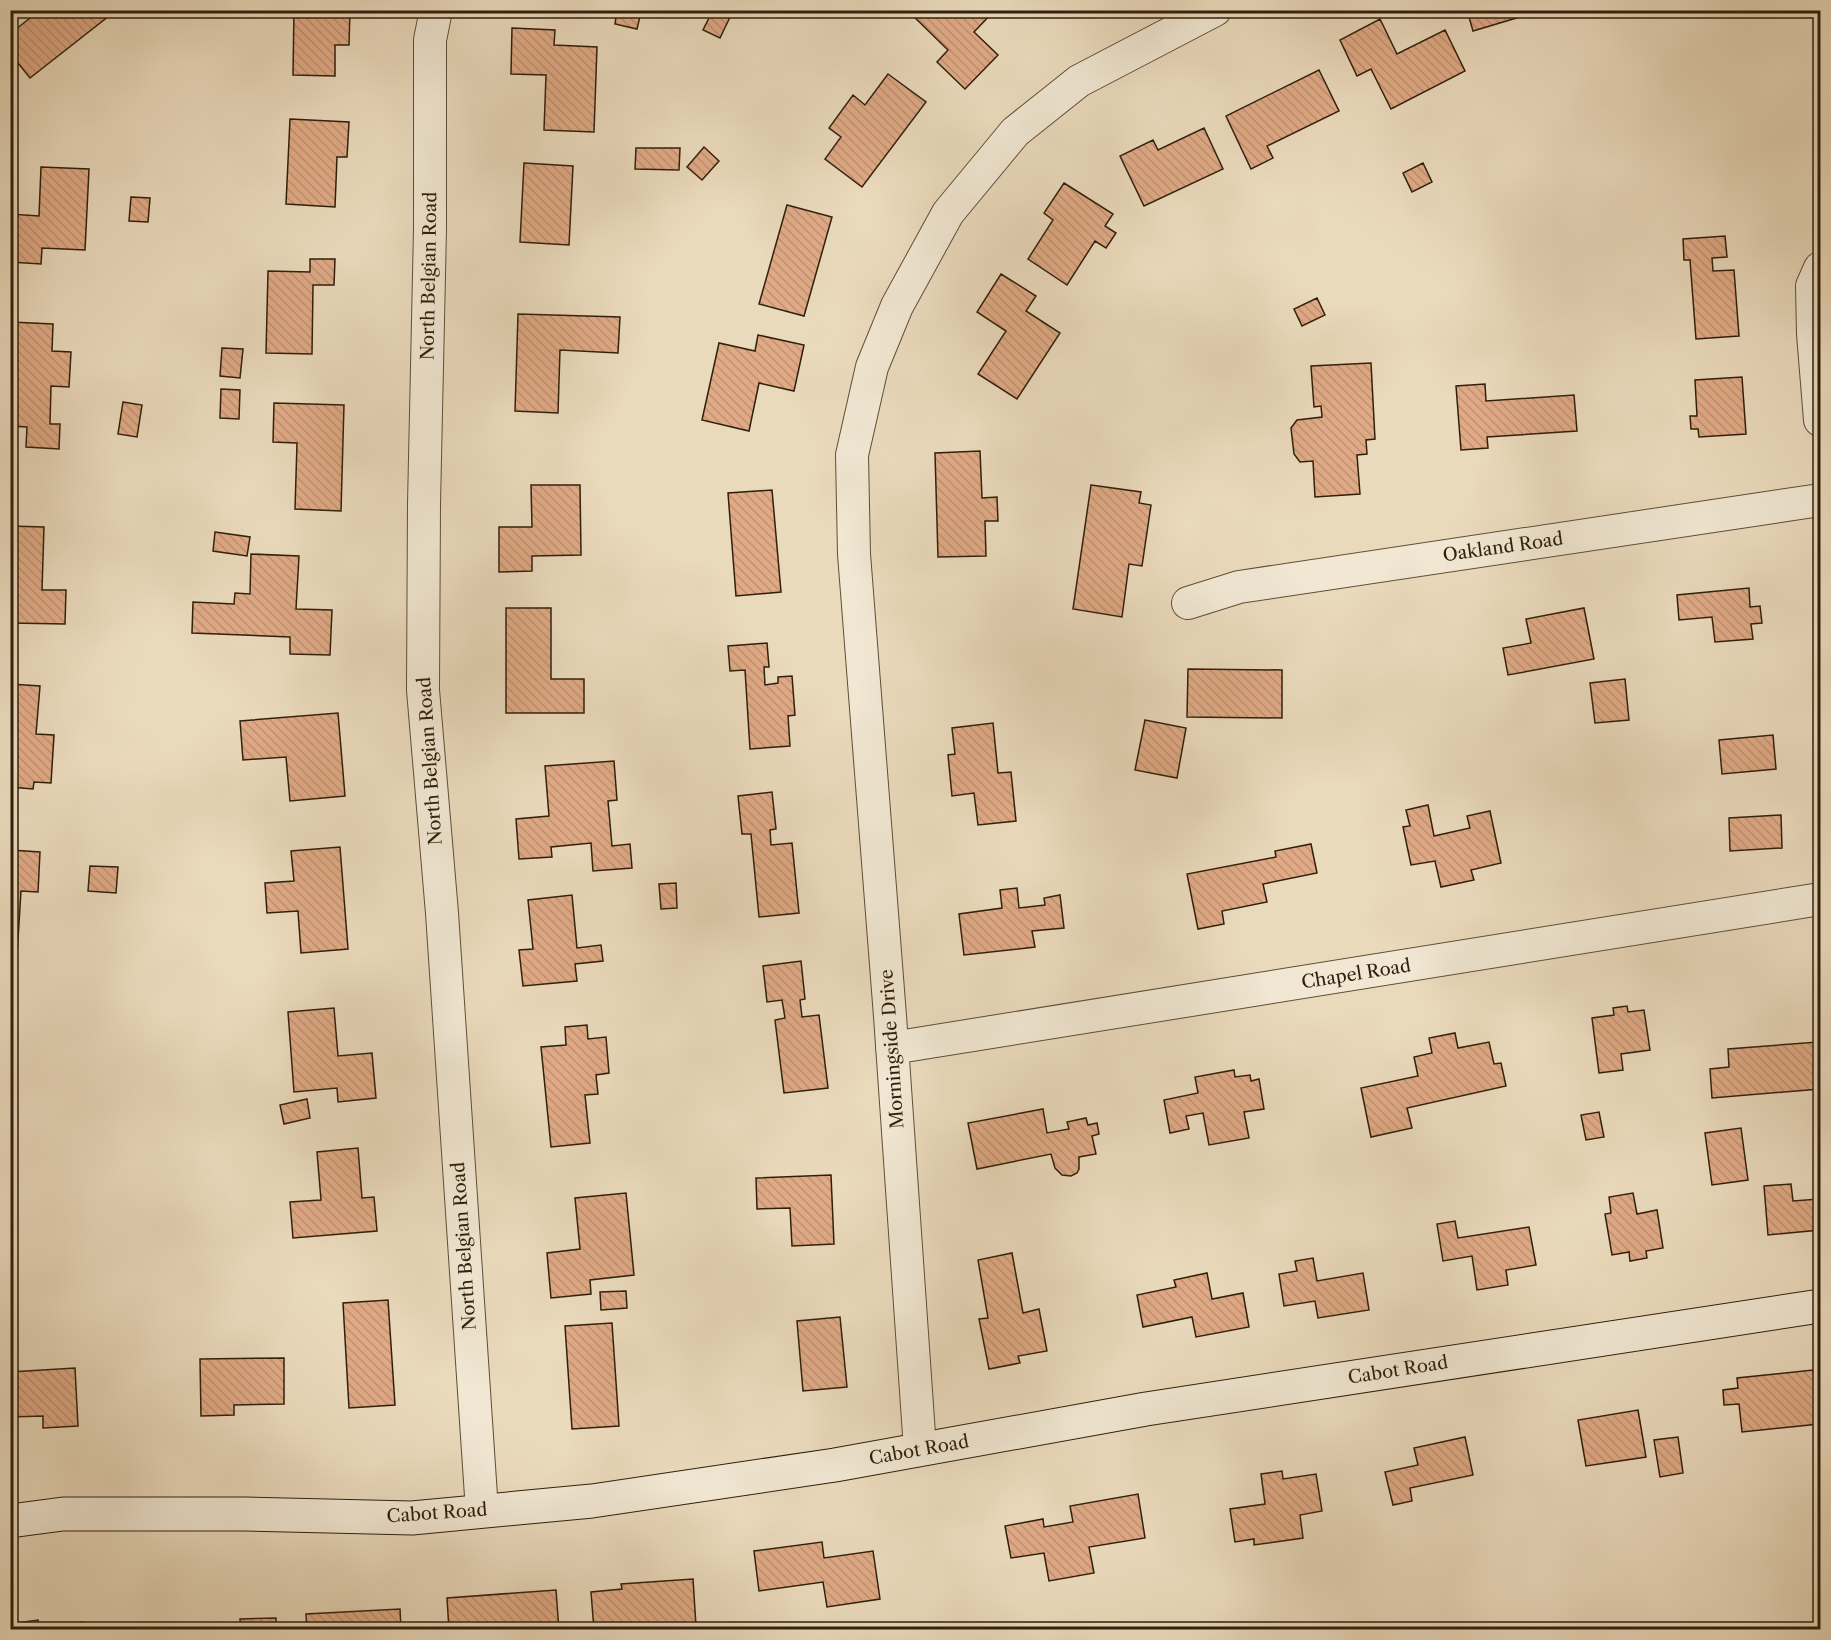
<svg xmlns="http://www.w3.org/2000/svg" width="1831" height="1640" viewBox="0 0 1831 1640" font-family="'Libre Caslon Text',serif">
<style>
.building{fill:url(#building-back-hatch);stroke:#301f0b;stroke-width:1.5}
.lines{fill:none;stroke-linecap:round;stroke-linejoin:round}
.street-casing{stroke:#5e4e37;stroke-width:34}
.secondary-casing{stroke:#301f0b;stroke-width:35}
.street{stroke:#f1e7d3;stroke-width:32}
.secondary{stroke:#f1e7d3;stroke-width:33}
.labels{text-anchor:middle;dominant-baseline:central;stroke-width:5;stroke-linejoin:round;paint-order:stroke}
.street-label{font-size:18px;fill:#301f0b;stroke:#f1e7d3}
</style>
<defs>
<pattern id="building-back-hatch" width="6" height="6" patternUnits="userSpaceOnUse" patternTransform="scale(1.5)"><rect width="6" height="6" fill="#e0aa86"/><path d="M-1 5l2 2M0 0l6 6M5-1l2 2" fill="none" stroke="#c09272"/></pattern>
</defs>
<rect width="100%" height="100%" fill="#eadabc"/>
<filter id="stains"><feTurbulence type="fractalNoise" baseFrequency=".00333" numOctaves="4"/><feColorMatrix values="0 0 0 0 .2 0 0 0 0 .09 0 0 0 0 .02 0 0 0 .5 -.17"/></filter>
<radialGradient id="worn" r=".72"><stop offset=".6" stop-color="#630" stop-opacity="0"/><stop offset="1" stop-color="#630" stop-opacity=".3"/></radialGradient>
<path class="building" d="M40,10H113L114,12L30,78L10,53V34Z
M294,10H350L349,45H335V76L293,75Z
M617,10L641,12L637,29L615,24Z
M713,10H722L731,15L720,38L703,30Z
M907,10H995L974,32L998,55L965,89L937,62L948,50Z
M1467,10H1543L1473,31Z
M1380,19L1397,54L1445,30L1465,71L1391,109L1371,69L1357,76L1340,40Z
M512,28L555,30L554,45L597,47L594,132L544,130L546,75L511,74Z
M1319,70L1339,111L1267,146L1273,158L1251,169L1226,116Z
M888,74L926,102L862,187L825,159L841,137L829,128L853,95L865,105Z
M290,119L349,122L347,157H337L335,207L286,204Z
M1204,128L1223,169L1144,206L1120,156L1153,140L1158,150Z
M704,147L719,161L702,180L687,167Z
M636,148H680L679,170L635,169Z
M524,163L573,166L569,245L520,242Z
M1423,163L1432,182L1412,192L1403,173Z
M41,167L89,169L85,250L42,248L41,264L10,262V214L39,216Z
M1064,183L1113,214L1105,226L1116,233L1106,248L1095,241L1067,285L1028,259L1053,220L1044,213Z
M131,197L150,198L148,222L129,221Z
M787,205L832,217L804,316L759,304Z
M1725,236L1727,257L1712,258L1713,271L1734,270L1739,336L1696,339L1690,260H1684L1683,239Z
M310,259H335L334,285H313L312,354L266,353L268,271L310,272Z
M1001,274L1036,296L1026,311L1060,333L1017,399L978,374L1006,331L977,312Z
M1317,298L1325,315L1302,326L1294,309Z
M518,314L620,317L618,353L560,350L558,413L515,411Z
M10,322L53,324L52,351L71,352L69,387L51,386L50,424H60L59,449L26,447L27,427L10,426Z
M758,335L804,345L794,391L759,383L749,431L702,420L719,343L755,351Z
M222,348L243,349L240,378L220,376Z
M1371,363L1375,439L1366,440L1367,454L1357,455L1360,494L1315,497L1313,461L1300,462L1294,454L1291,428L1297,420L1322,417L1321,406L1314,407L1311,366Z
M1742,377L1746,434L1699,437L1698,429H1691L1690,416H1697L1695,380Z
M1485,384L1486,401L1574,395L1577,431L1487,437L1488,448L1461,450L1456,386Z
M221,389L240,390L239,419L220,418Z
M123,402L142,405L137,437L118,434Z
M274,403L344,405L341,511L295,509L297,443L273,442Z
M980,451L982,498L997,497L998,521H985L986,556L938,557L935,453Z
M531,485H580L581,555L532,556V571L499,572V527H532Z
M1091,485L1141,492L1139,503L1151,505L1142,566L1129,564L1122,617L1073,609Z
M772,490L781,592L736,596L728,493Z
M10,526L44,527L42,590H66L65,624L10,623Z
M215,532L250,537L247,556L213,551Z
M251,554L299,556L296,609L332,610L330,655L290,654V637L192,633L193,602L234,604L235,593L250,594Z
M1749,588L1750,607L1760,606L1762,623L1751,624L1753,639L1715,642L1712,617L1679,620L1677,595Z
M506,608H551V679H584V713H506Z
M1584,608L1594,659L1508,675L1503,648L1531,643L1526,619Z
M767,643L769,667H764L765,685L778,683V677L792,676L795,715L788,716L790,746L750,749L745,670L730,671L728,646Z
M1188,669L1282,670V718L1187,717Z
M1625,679L1629,720L1595,723L1590,683Z
M10,684L40,686L36,734L54,735L51,783L34,782L33,789L10,787Z
M338,713L345,796L290,801L286,757L243,760L240,721Z
M1145,720L1186,728L1177,778L1135,770Z
M993,723L998,773L1011,772L1016,821L978,825L974,793L952,796L948,755L955,754L952,728Z
M1773,735L1776,769L1722,774L1719,740Z
M614,761L617,800L608,801L612,846L630,844L632,868L593,871L591,843L551,847L552,857L519,859L516,819L549,816L545,766Z
M772,792L776,829L770,830L771,845L792,843L799,913L759,917L751,834H742L738,796Z
M1428,805L1434,836L1470,828L1467,816L1490,811L1501,863L1471,870L1474,880L1441,887L1435,861L1411,865L1403,827L1410,826L1406,810Z
M1781,815L1782,848L1730,851L1729,818Z
M1311,844L1317,873L1263,884L1267,902L1222,911L1224,924L1198,929L1187,874L1276,857L1275,851Z
M340,847L348,949L301,953L298,911L267,913L265,883L294,881L291,851Z
M10,850L40,852L38,892L21,891L16,972H10Z
M90,866L118,867L116,893L88,891Z
M676,883L677,908L661,909L659,884Z
M1017,888L1019,908L1045,905L1044,898L1060,895L1064,928L1032,931L1035,947L964,955L959,914L1002,908L1000,890Z
M572,895L577,948L601,945L603,961L575,964L577,981L523,986L519,950L533,949L528,900Z
M801,961L805,999L800,1000L802,1017L819,1015L828,1088L784,1093L775,1020L785,1018L782,1000L767,1002L763,966Z
M1627,1006L1628,1012L1644,1010L1650,1050L1621,1054L1623,1070L1599,1073L1592,1018L1614,1015L1613,1008Z
M334,1008L338,1056L372,1053L376,1098L338,1102L337,1088L294,1092L288,1012Z
M587,1025L588,1039L606,1037L609,1073L596,1075L598,1094L585,1095L590,1143L551,1147L541,1047L566,1045L565,1027Z
M1455,1033L1458,1048L1489,1042L1494,1064L1501,1063L1506,1086L1407,1108L1412,1128L1371,1137L1361,1088L1418,1076L1414,1057L1432,1053L1429,1038Z
M1818,1042L1820,1089L1712,1098L1710,1069L1729,1067L1728,1049Z
M1234,1070L1235,1077L1250,1075L1251,1081L1259,1079L1264,1109L1244,1112L1249,1138L1209,1145L1203,1113L1186,1116L1189,1129L1170,1133L1164,1100L1198,1093L1195,1077Z
M307,1099L310,1118L284,1124L280,1105Z
M1043,1109L1047,1133L1069,1129L1067,1122L1086,1118L1088,1125L1097,1123L1099,1134L1092,1136L1096,1154L1079,1157V1169L1077,1173L1071,1176L1062,1175L1055,1168L1051,1154L977,1169L968,1123Z
M1599,1112L1604,1137L1586,1140L1581,1115Z
M1741,1128L1748,1180L1712,1185L1705,1133Z
M358,1148L362,1198L374,1197L377,1231L293,1238L290,1202L321,1200L317,1152Z
M831,1175L834,1244L792,1246L790,1208L757,1209L756,1178Z
M1791,1184L1793,1201L1819,1199L1820,1230L1768,1235L1764,1186Z
M626,1193L634,1275L590,1280L591,1294L551,1298L547,1253L580,1249L575,1198Z
M1633,1193L1637,1214L1657,1210L1663,1248L1646,1251L1647,1258L1630,1261L1629,1252L1612,1255L1605,1214L1611,1213L1609,1197Z
M1455,1221L1458,1238L1529,1227L1536,1265L1506,1270L1508,1285L1477,1290L1472,1256L1443,1261L1437,1224Z
M1012,1253L1023,1313L1039,1309L1047,1351L1018,1356L1020,1363L989,1369L979,1319L988,1318L978,1260Z
M1313,1258L1317,1281L1363,1273L1369,1310L1318,1318L1315,1301L1284,1306L1279,1274L1297,1271L1295,1261Z
M1207,1273L1212,1299L1243,1293L1249,1327L1196,1337L1192,1317L1143,1327L1137,1295L1176,1287L1174,1280Z
M626,1291L627,1308L601,1310L600,1292Z
M388,1300L395,1405L349,1408L343,1303Z
M840,1317L847,1387L803,1391L797,1321Z
M612,1323L619,1426L572,1429L565,1326Z
M284,1358V1404L234,1405V1415L201,1416L200,1359Z
M75,1368L78,1426L43,1428V1416L10,1417V1372Z
M1813,1370L1819,1424L1742,1432L1739,1404L1724,1405L1723,1390L1738,1388L1737,1378Z
M1638,1410L1646,1457L1586,1466L1578,1420Z
M1465,1437L1473,1475L1410,1488L1412,1501L1393,1505L1385,1472L1418,1465L1414,1448Z
M1678,1437L1683,1473L1660,1477L1654,1440Z
M1282,1471L1283,1479L1316,1474L1322,1511L1300,1515L1303,1538L1254,1545V1539L1235,1542L1230,1509L1265,1504L1261,1474Z
M1138,1494L1145,1538L1089,1547L1094,1573L1049,1581L1044,1553L1011,1558L1005,1526L1043,1519L1044,1527L1073,1522L1070,1506Z
M822,1542L824,1558L873,1551L880,1599L827,1607L823,1582L759,1591L754,1551Z
M693,1579L696,1626L652,1630H594L591,1592L622,1589L621,1584Z
M556,1590L559,1630H449L447,1598Z
M400,1609L401,1630H307L306,1614Z
M276,1618V1630H241L240,1619Z
M38,1620L40,1629L82,1622L84,1630H10V1624Z"/>
<g class="lines">
<g class="street-casing">
<path id="street" d="M436,10L430,40V229L424,504L423,690L442,913L482,1511
M1820,268L1812,286L1813,334L1820,420
M1188,603L1239,587L1820,500
M892,1048L1820,899
M920,1449L890,1016L854,554L852,455L872,367L897,306L948,213L1015,132L1079,81L1215,10"/>
</g>
<g class="secondary-casing">
<path id="secondary" d="M10,1521L63,1514H245L412,1518L592,1501L835,1465L1146,1409L1820,1306"/>
</g>
<use href="#street" class="street"/>
<use href="#secondary" class="secondary"/>
</g>
<g class="labels">
<g class="street-label">
<text transform="translate(429 276) rotate(-89)">North Belgian Road</text>
<text transform="translate(1503 547) rotate(-8)">Oakland Road</text>
<text transform="translate(430 761) rotate(-94)">North Belgian Road</text>
<text transform="translate(1356 974) rotate(-9)">Chapel Road</text>
<text transform="translate(892 1049) rotate(-94)">Morningside Drive</text>
<text transform="translate(464 1246) rotate(-94)">North Belgian Road</text>
<text transform="translate(1398 1370) rotate(-9)">Cabot Road</text>
<text transform="translate(919 1450) rotate(-10)">Cabot Road</text>
<text transform="translate(437 1513) rotate(-4)">Cabot Road</text>
</g>
</g>
<rect width="1831" height="1640" fill="none" stroke="#eadabc" stroke-width="36"/>
<rect x="12" y="12" width="1807" height="1616" fill="none" stroke="#301f0b" stroke-width="3"/>
<rect x="18" y="18" width="1795" height="1604" fill="none" stroke="#301f0b" stroke-width="1.5"/>
<rect width="100%" height="100%" filter="url(#stains)"/>
<rect width="100%" height="100%" fill="url(#worn)"/>
</svg>
